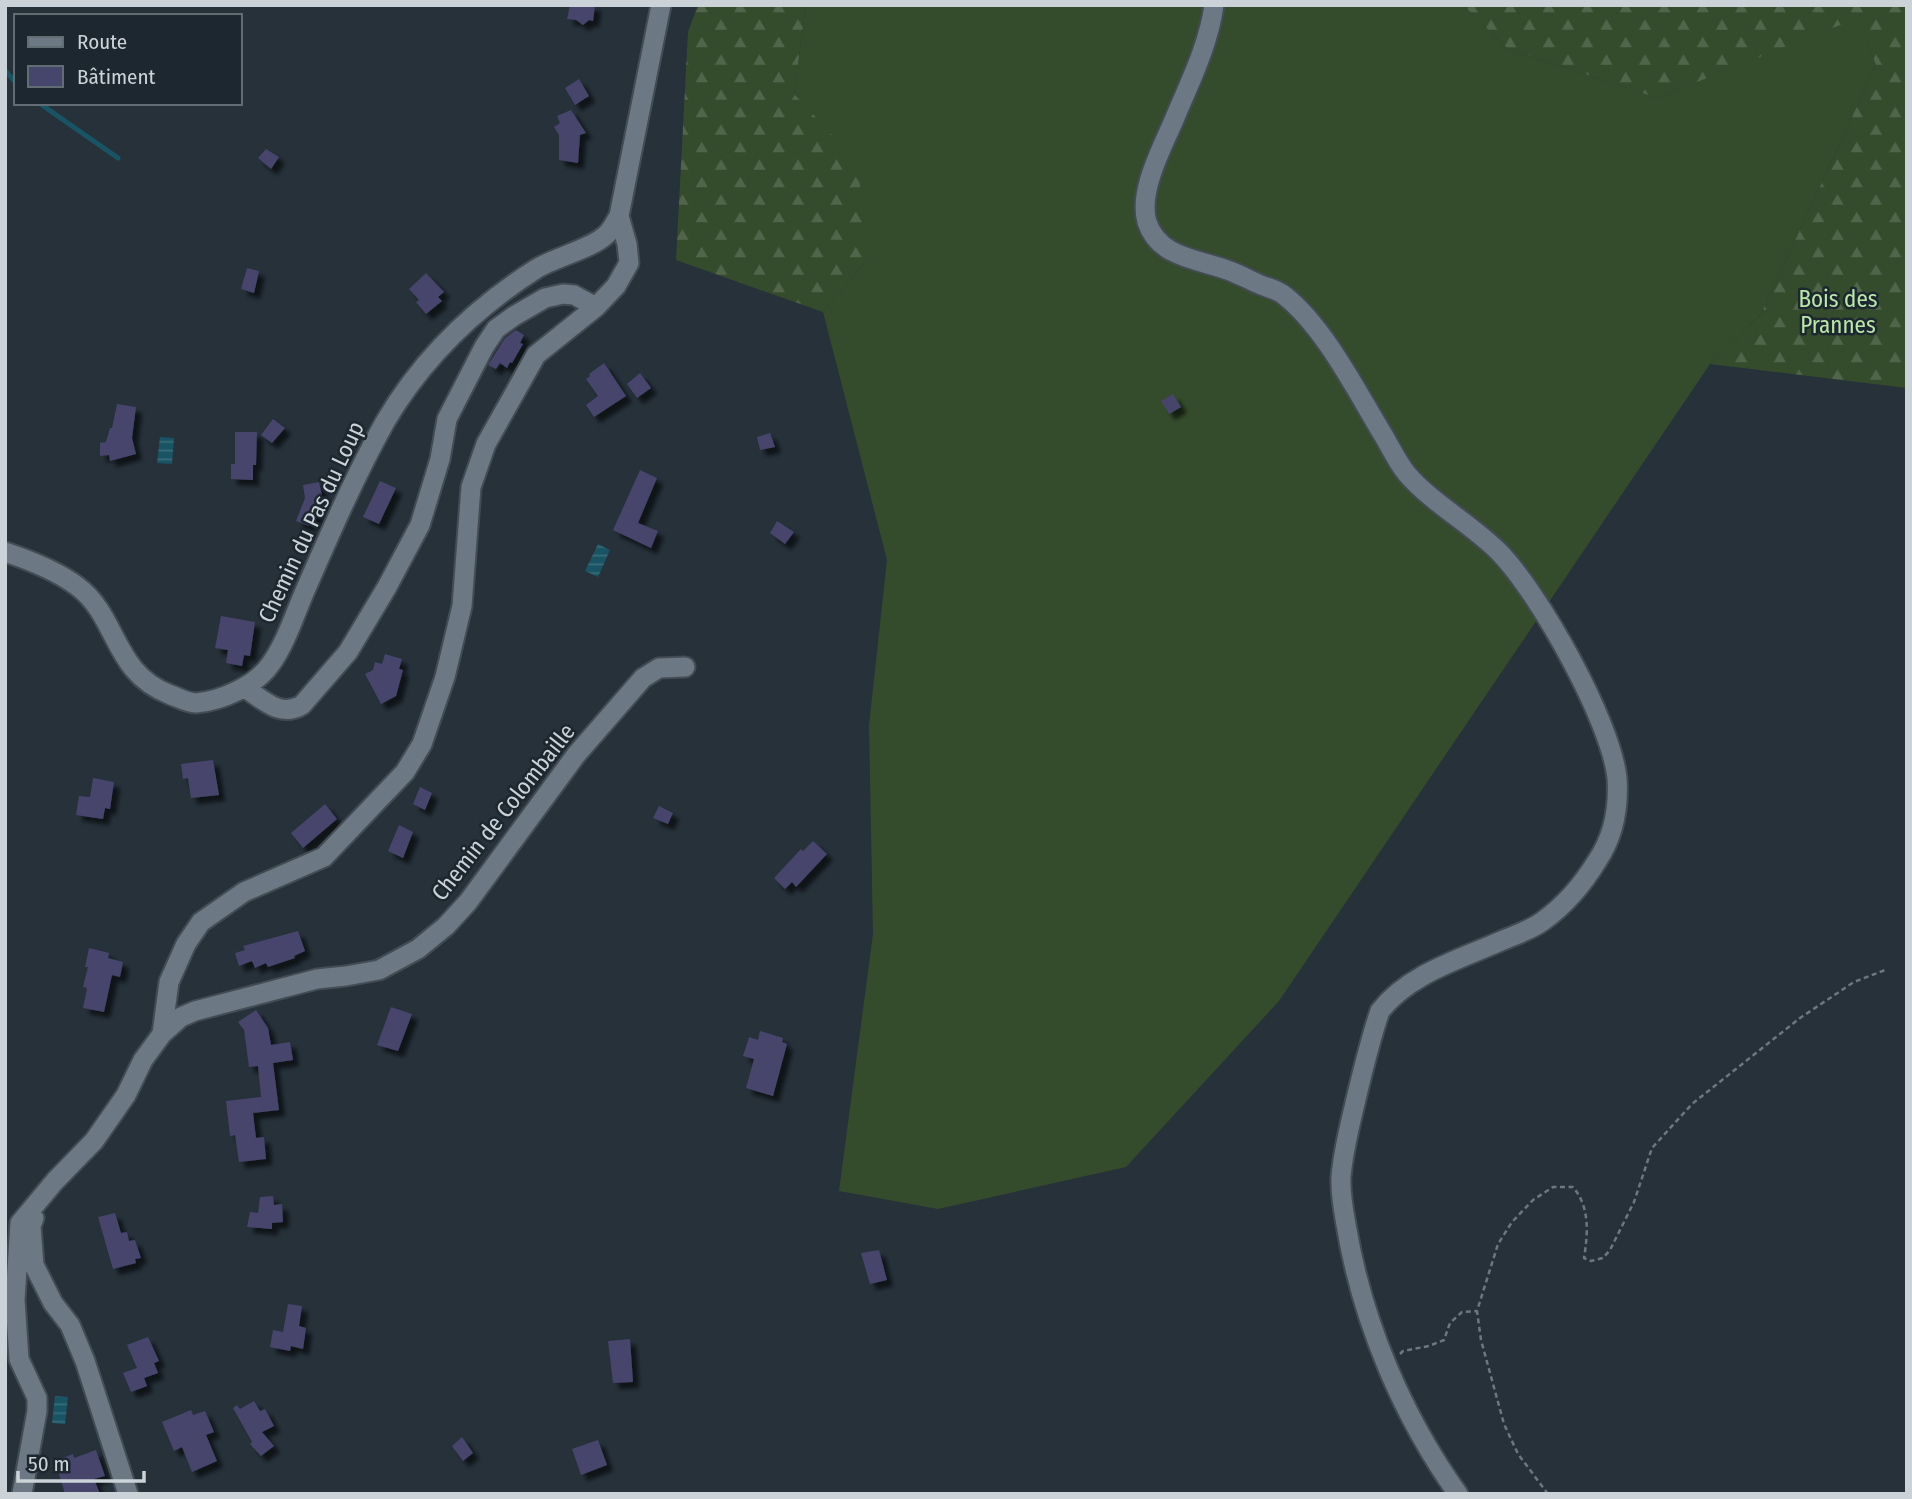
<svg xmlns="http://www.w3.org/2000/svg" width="1912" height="1499" viewBox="0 0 1912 1499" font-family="'Fira Sans Condensed',sans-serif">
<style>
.grass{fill:#354c2c}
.forest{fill:url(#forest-firs)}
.water{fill:url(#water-rules)}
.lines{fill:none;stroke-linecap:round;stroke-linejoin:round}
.stream{stroke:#185464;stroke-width:5}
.building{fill:#46456c;filter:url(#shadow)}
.minor-casing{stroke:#434c54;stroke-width:23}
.path{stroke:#6d777e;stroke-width:2.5;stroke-dasharray:5 3.5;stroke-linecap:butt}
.minor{stroke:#6c7883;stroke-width:19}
.labels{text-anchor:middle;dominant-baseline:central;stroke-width:5;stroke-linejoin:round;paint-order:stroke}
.park-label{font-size:23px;fill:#bae6a8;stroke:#1c272f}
.street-label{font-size:23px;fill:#ccd3d8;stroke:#1c272f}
</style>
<defs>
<pattern id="forest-firs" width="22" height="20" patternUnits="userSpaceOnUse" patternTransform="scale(1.75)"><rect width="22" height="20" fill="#354c2c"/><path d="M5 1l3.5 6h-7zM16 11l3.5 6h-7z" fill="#51654a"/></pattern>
<pattern id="water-rules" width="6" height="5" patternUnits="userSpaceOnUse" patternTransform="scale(1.75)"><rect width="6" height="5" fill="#185464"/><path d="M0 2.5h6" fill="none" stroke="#386c79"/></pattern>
<filter id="shadow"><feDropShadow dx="6" dy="6" stdDeviation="2" flood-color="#0009"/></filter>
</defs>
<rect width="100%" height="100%" fill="#26313a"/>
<path class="grass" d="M806,5H1463L1507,48L1657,98L1858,17L1876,65L1761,314L1710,364L1279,1001L1126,1167L938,1209L839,1191L873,934L869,725L887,560L823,312L869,257L794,94Z"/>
<path class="forest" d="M698,5H806L794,94L857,161L869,257L823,312L676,260L688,32Z
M1463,5H1907V388L1710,364L1761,314L1876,65L1858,18L1657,98L1507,48Z"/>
<path class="water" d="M160,437L174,438L172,464L157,463Z
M598,544L610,550L598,577L585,571Z
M55,1396L68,1397L65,1424L52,1423Z"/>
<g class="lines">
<path class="stream" d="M5,70L16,83
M39,103L118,158"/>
</g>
<path class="building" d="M570,5H595L593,21L589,20L583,25L576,20L567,19Z
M579,79L589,96L575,105L565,88Z
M571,110L586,133L580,135L578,163L559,160V135L554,127L560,123L557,116Z
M266,149L279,157L271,169L258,158Z
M247,268L259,271L254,293L241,289Z
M426,273L444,292L438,297L442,301L426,314L416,302L419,300L409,289Z
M516,330L524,335L520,343L523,344L512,363L510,362L507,368L500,363L496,369L488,365L505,338Z
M604,363L626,396L594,417L586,405L598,396L586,379L590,376L589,374Z
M640,373L651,388L637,398L627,384Z
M1173,394L1181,407L1169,414L1161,401Z
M117,404L136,407L132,438L136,454L110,461L109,455L100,456V443L106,442L110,428H112Z
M273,419L285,428L272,443L261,435Z
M235,432H257L256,465H253V480L231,479V464H235Z
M770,433L775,447L760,450L757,437Z
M640,470L657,478L638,523L658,531L651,548L613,530Z
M380,481L396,488L379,524L363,517Z
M319,482L323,500L315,520L312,519L309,526L296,521L305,498L303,485Z
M777,521L794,532L785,544L770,533Z
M221,616L255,622L250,656L244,655L242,666L226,663L228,650L215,648Z
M385,654L402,659L399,669L403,670L396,696L381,704L365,674L373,670L375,662L382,664Z
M213,760L219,795L191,798L188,778L183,779L181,764Z
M93,778L114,782L110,809L105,808L103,819L76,815L79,796L90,797Z
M420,787L432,793L425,810L413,804Z
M325,804L337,819L303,848L291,833Z
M659,806L673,813L668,824L653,818Z
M399,825L413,832L403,858L388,851Z
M813,841L827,854L796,887L792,882L785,889L774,878L801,849L803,851Z
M298,931L305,951L294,956L295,958L268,967L266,963L255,968L252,961L239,966L235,953L245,950L243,946Z
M89,948L109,953L108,958L123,962L120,977L112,975L104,1012L83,1008L87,988L83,987L88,967H85Z
M391,1007L412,1014L398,1051L377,1045Z
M256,1010L268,1028L271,1045L290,1042L293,1060L273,1063L279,1110L253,1113L256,1138L264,1137L266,1159L239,1162L235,1135L230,1136L226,1101L261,1097L258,1066L249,1067L244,1030L238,1022Z
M760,1031L783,1038L782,1042L787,1044L773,1096L746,1088L754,1059L743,1056L749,1037L758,1040Z
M273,1196L274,1205L282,1204L283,1222L272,1223V1229L247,1227L250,1212L258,1213L260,1197Z
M115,1213L121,1233L127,1232L129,1241L135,1240L141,1258L135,1259L136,1263L113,1269L98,1217Z
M879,1250L887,1280L870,1284L861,1253Z
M288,1304L302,1306L299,1326L306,1328L303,1349L291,1346L290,1351L270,1347L273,1330L283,1332Z
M148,1337L159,1361L154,1363L158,1373L144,1378L147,1386L131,1392L123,1373L137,1368L127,1345Z
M630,1339L633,1382L613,1383L608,1341Z
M254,1401L260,1411L265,1409L274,1426L262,1432L274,1446L261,1456L250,1444L252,1442L233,1408L237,1405L240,1409Z
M191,1410L193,1415L205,1411L214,1432L206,1435L217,1461L192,1472L182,1447L174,1451L162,1422Z
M462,1437L473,1453L463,1461L452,1446Z
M598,1440L607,1465L581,1475L572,1449Z
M96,1450L105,1476L94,1479L100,1494H65L55,1461L73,1454L74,1458Z"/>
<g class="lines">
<g class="minor-casing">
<path id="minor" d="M1214,5C1209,44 1189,84 1174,120C1162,148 1138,192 1147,222C1159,259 1200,259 1230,271C1241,275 1251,281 1261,285C1269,288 1278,290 1285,296C1324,327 1356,390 1382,433C1390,446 1397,462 1407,474C1433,504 1470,523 1499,552C1539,593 1611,721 1617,778C1619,808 1614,836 1597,861C1583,884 1565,905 1543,921C1531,930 1515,935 1501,941C1458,960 1409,974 1380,1011C1370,1040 1363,1070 1356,1099C1350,1125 1343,1151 1341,1177C1340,1195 1344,1213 1347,1230C1363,1323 1403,1417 1458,1494
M5,552C29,560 57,571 77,586C119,617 112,673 171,695C179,698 188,703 196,703C221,701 255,686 270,665C287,642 296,610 308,584C332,529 356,474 385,422C422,359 475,308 536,269C555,257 592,249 607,234C612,229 615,222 619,216L661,5
M244,687C263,700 280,718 302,705L348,652L387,587L420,525L440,459L447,419L484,347L496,329L514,316L545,298L563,294L574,295L596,307
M162,1034L169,982L186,944L201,922L244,892L324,857L405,772L422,744L445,677L462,606L471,487L486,444L536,355L596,307L616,286L629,263L627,244L619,216
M34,1218L31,1226L34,1265L53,1303L70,1325L85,1361L128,1494
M22,1494L37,1411V1398L19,1359L15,1300L20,1223L55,1181L94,1141L126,1095L143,1060L162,1034L181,1017L195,1011L317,979L346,976L379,970L418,949L446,926L468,902L576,755L643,678L659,668L685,667"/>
</g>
<path class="path" d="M1400,1354L1403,1351L1429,1346L1444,1340L1450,1323L1462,1312L1477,1311
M1548,1494L1518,1454L1504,1424L1481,1340L1477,1311L1498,1244L1512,1222L1533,1200L1553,1187H1573C1590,1207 1588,1233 1584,1258L1591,1261L1603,1258L1610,1250L1634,1202L1652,1148L1692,1104L1800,1018L1854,982L1885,970"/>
<use href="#minor" class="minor"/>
</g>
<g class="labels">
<g class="park-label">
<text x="1838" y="299">Bois des<tspan x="1838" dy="26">Prannes</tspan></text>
</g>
<g class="street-label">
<text transform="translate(311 522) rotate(-65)">Chemin du Pas du Loup</text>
<text transform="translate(503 812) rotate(-52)">Chemin de Colombaille</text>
</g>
</g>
<rect width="1912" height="1499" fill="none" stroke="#ccd3d8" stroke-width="14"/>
<rect x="14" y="14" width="228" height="91" fill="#1c272f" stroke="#626c73" stroke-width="2"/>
<rect x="28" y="37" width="35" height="10" fill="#6c7883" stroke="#626c73" stroke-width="2"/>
<text x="77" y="49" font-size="21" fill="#ccd3d8">Route</text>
<rect x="28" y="66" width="35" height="21" fill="#46456c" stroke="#626c73" stroke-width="2"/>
<text x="77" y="84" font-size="21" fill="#ccd3d8">Bâtiment</text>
<path d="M18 1471v10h126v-10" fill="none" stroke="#ccd3d8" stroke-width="3.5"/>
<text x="28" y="1471" font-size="21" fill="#ccd3d8" stroke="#1c272f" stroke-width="5" paint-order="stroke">50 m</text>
</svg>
